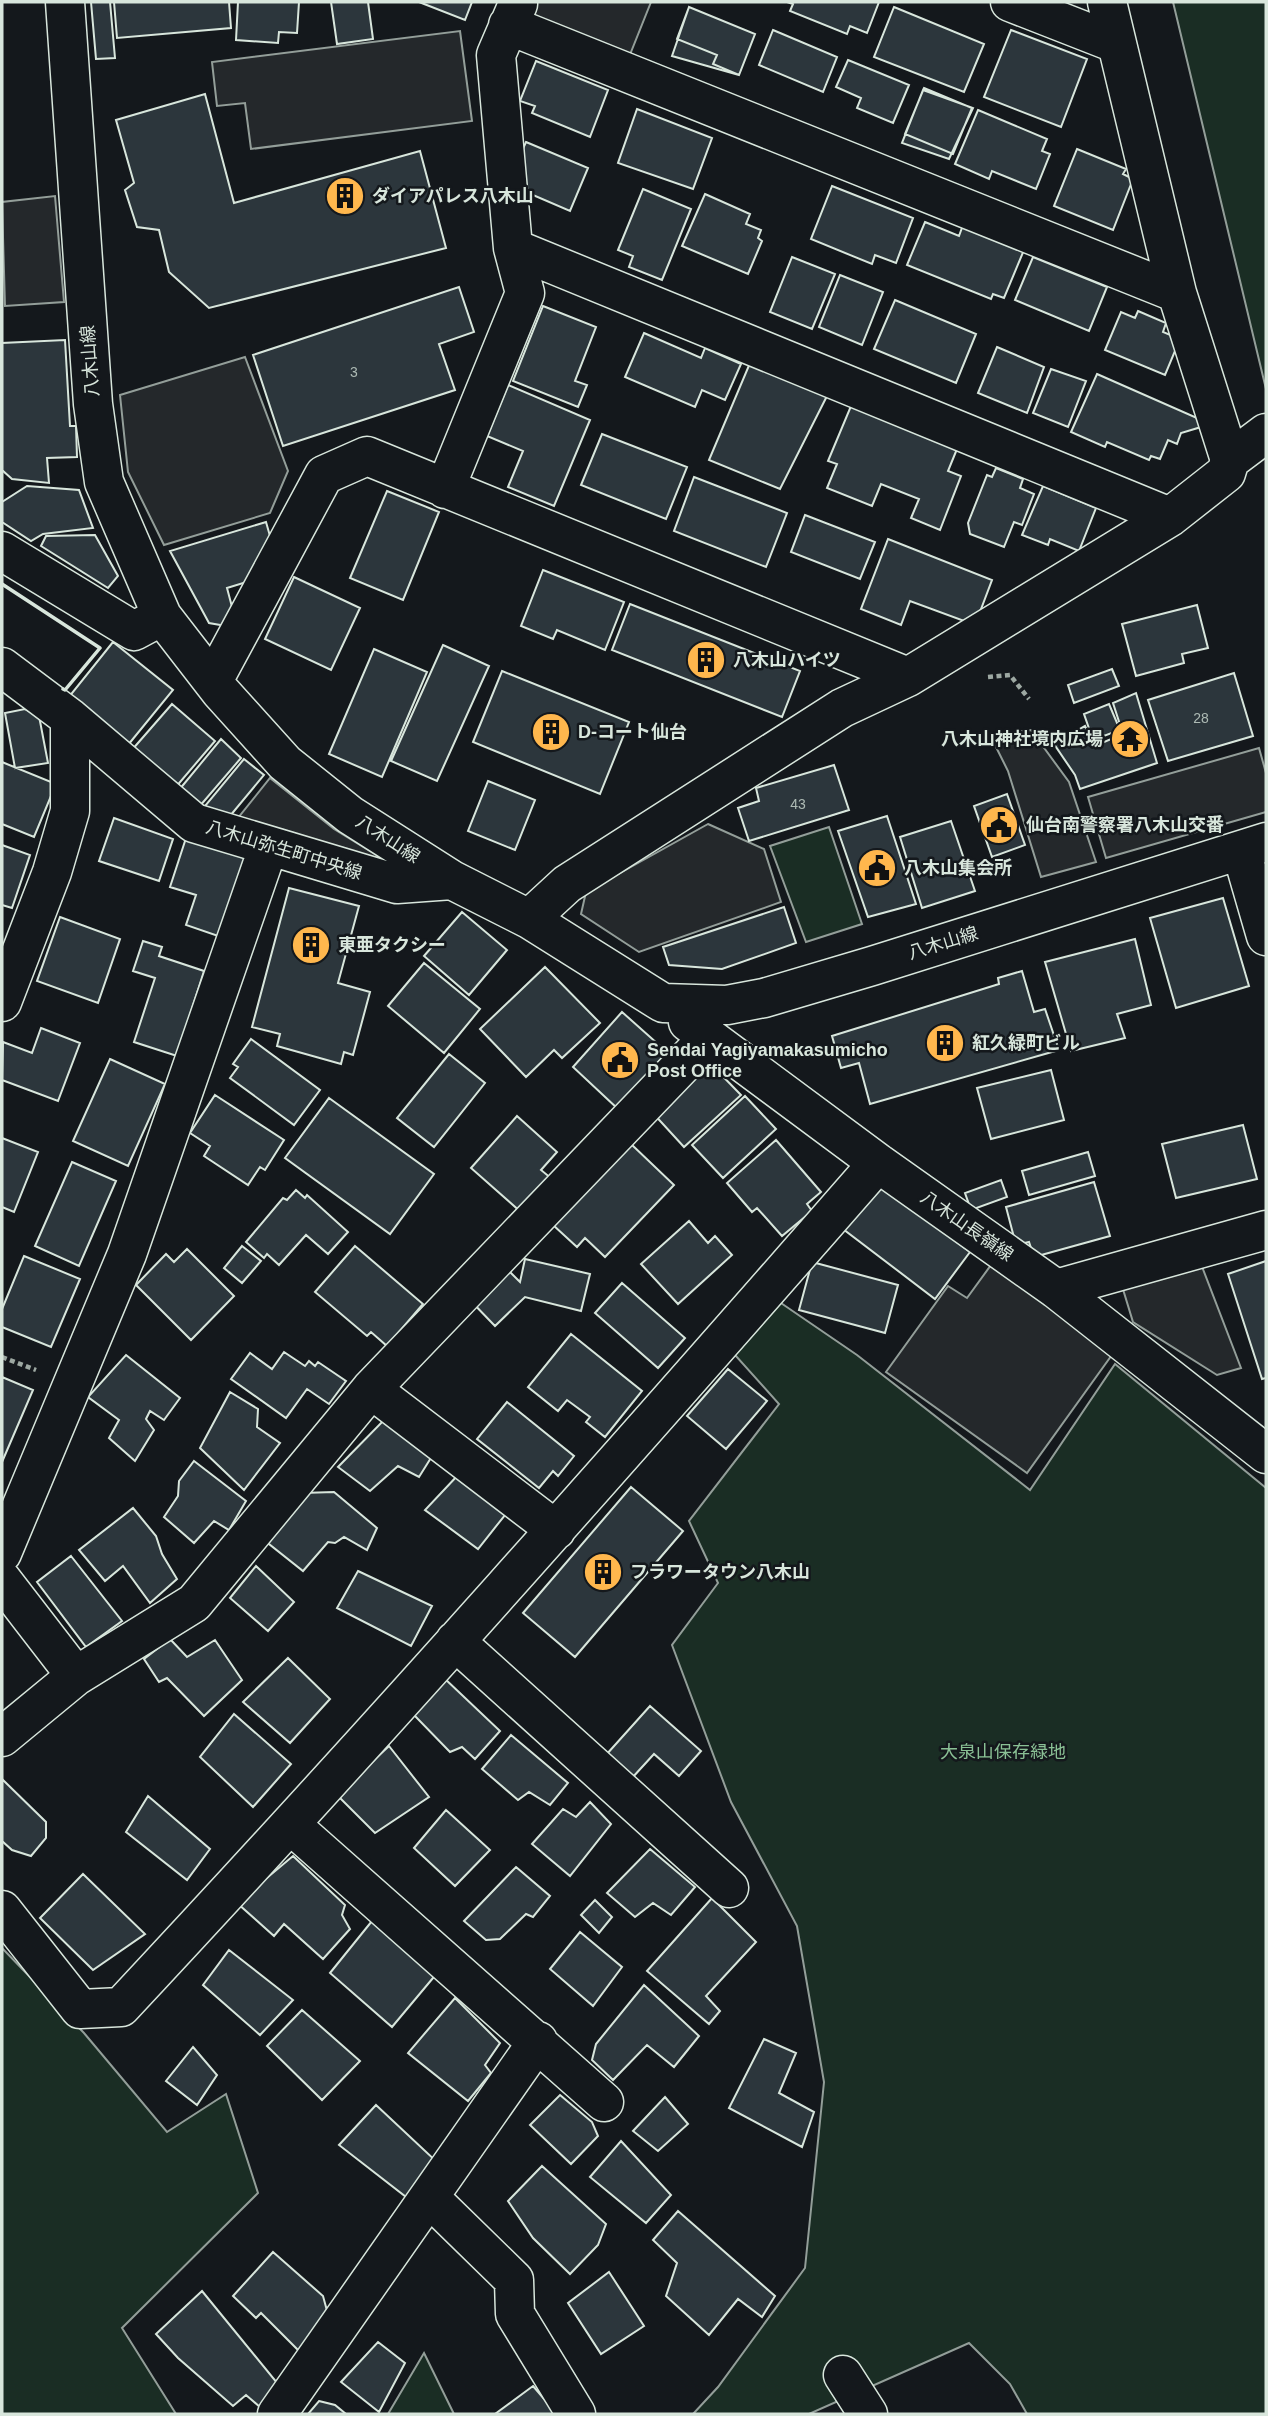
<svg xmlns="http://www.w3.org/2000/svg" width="1268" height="2416" viewBox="0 0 1268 2416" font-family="Arial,'Noto Sans JP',sans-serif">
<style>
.green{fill:#1a2d24;stroke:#939e99;stroke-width:2}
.parking{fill:#24282b;stroke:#939e99;stroke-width:2}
.building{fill:#2c363c;stroke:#d8e6dc;stroke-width:2}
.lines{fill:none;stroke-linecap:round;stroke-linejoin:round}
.minor-casing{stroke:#d8e6dc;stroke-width:41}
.path{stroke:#9da8a2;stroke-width:4.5;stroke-dasharray:5 3.5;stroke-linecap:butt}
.minor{stroke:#14181c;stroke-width:38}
.wall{stroke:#d8e6dc;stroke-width:3.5}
.labels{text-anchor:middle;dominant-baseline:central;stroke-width:5;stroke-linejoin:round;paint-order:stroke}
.number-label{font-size:14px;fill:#adbab4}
.poi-label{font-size:18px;font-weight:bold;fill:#d8e6dc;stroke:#14181c;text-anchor:start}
.street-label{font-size:18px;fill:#d8e6dc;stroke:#14181c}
.park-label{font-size:18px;fill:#8ac095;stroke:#14181c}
</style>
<rect width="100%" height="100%" fill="#14181c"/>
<path class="green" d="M1173,2H1266V389Z
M829,827L862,924L806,942L770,846Z
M778,1301L857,1355L1030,1490L1115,1364L1266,1488V2414H1027L1010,2384L969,2343L809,2414H693L718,2387L805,2268L824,2082L797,1926L731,1802L672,1645L718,1583L689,1521L779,1404L735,1355Z
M2,1948L84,2033L167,2132L226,2094L258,2193L122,2328L176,2414H2Z
M424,2353L454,2414H388Z"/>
<path class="parking" d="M532,2H651L629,57L537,20L531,6Z
M460,31L472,121L251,149L245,103L217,106L212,62Z
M55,196L64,302L5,306L2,202Z
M245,357L288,471L270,513L164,545L128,472L120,395Z
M1031,730L1069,782L1096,862L1041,877L1008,771L990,735Z
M1259,748L1266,773V812L1106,858L1088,797Z
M270,778L334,829L386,861L234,823Z
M708,824L764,849L781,902L639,952L581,914L586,892Z
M1201,1264L1241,1368L1217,1375L1133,1322L1122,1286Z
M991,1265L1114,1352L1027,1473L886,1372L948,1286L967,1298Z"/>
<path class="building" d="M91,2H110L115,58L96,59Z
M114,2H229L231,28L117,38Z
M238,2H299L297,33L279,32L278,43L236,40Z
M331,2H368L373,39L337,44Z
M419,2H472L465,20Z
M787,2H879L867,33L850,26L847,34L790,11L793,4Z
M689,7L755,34L739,75L713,64L717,55L677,39Z
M689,7L755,34L739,75L672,56Z
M894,7L984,44L964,92L874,57Z
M773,30L837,57L823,92L759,65Z
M1011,30L1087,59L1061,127L984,97Z
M848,60L909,85L893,123L857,108L861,98L836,87Z
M536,61L608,90L590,137L532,113L535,106L520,101Z
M924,88L972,108L953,154L905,134Z
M923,90L973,108L949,159L902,143Z
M205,94L234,203L420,151L446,248L209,308L169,272L159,230L137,227L125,190L134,183L116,120Z
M637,109L712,138L693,189L618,163Z
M978,110L1047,139L1042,151L1050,154L1036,189L992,171L989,179L955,164Z
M526,142L588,168L570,211L519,189L517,162Z
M1077,149L1126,169L1123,174L1133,179L1113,230L1054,206Z
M832,186L913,218L896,263L875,255L872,264L811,239Z
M643,189L691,209L662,280L629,267L633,256L618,250Z
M705,194L750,214L746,224L761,230L758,238L762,241L748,274L682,246Z
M925,222L959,236L963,225L1024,250L1004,298L993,294L991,299L907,265Z
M792,257L835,274L812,329L770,312Z
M1033,257L1107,287L1089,331L1015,300Z
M840,275L883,292L862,345L819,327Z
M459,287L474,332L439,344L455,390L283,446L253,355Z
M895,300L976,334L956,383L874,349Z
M543,306L596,327L575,381L587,385L578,407L513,381Z
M1138,311L1166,323L1163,332L1180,339L1165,375L1105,350L1121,312L1135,318Z
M644,333L701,358L705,348L741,364L725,400L702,390L695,407L625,377Z
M65,340L70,426H76L77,457L47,458L49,483L12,479L2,470V343Z
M997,347L1044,367L1027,413L978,393Z
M750,363L829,392L780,489L709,460Z
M1051,369L1086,381L1068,427L1033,413Z
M1097,374L1197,418L1201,427L1181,433L1177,444L1168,440L1160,459L1151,456L1149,460L1107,442L1105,447L1071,432Z
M508,385L590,420L554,506L508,487L523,451L487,436Z
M851,406L957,449L948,471L961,476L940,530L911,518L919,499L881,484L872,506L827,488L837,464L828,461Z
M602,434L687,467L666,519L581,485Z
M996,468L1023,479L1020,488L1034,494L1022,525L1014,522L1004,547L970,534L968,523L987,475L992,477Z
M694,477L787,513L766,567L674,531Z
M27,486L79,490L93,528L43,534L31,541L2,522V502Z
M1043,486L1096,508L1079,551L1050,539L1048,545L1022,535Z
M387,491L439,512L403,600L350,578Z
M805,515L875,542L860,579L791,552Z
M266,522L272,543L250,581L227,588L236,622L226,626L209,623L170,551Z
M95,535L118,576L108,588L41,546L46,536Z
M888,539L992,580L975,625L910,601L901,625L861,609Z
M543,570L624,602L605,650L557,630L553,639L521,626Z
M294,577L360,608L331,670L265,639Z
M630,604L800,671L782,717L612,650Z
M1197,605L1208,648L1182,654L1184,663L1136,676L1122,624Z
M113,642L173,690L128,745L68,698Z
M443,645L489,666L437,781L391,761Z
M374,649L427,672L382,777L329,754Z
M1112,669L1119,686L1074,703L1068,685Z
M502,671L629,722L600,794L473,742Z
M1234,673L1253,736L1168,761L1148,700Z
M1136,693L1157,763L1080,789L1075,775L1054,744L1085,726L1095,746L1123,734L1113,703Z
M172,704L215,741L175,788L131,751Z
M1109,704L1120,730L1093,740L1084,714Z
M25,709L39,716L48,763L15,768L5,713Z
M221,739L241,758L199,807L179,790Z
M244,759L264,775L225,822L200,812Z
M2,762L56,784L34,837L2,824Z
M834,765L849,810L749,841L738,808L759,801L756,788Z
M488,781L535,800L515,850L468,831Z
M1007,794L1025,845L992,857L974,806Z
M887,816L916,904L868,917L838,831Z
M114,818L173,839L159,881L99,861Z
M951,821L975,891L922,908L900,837Z
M187,835L248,855L221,937L186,925L196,895L170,887Z
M2,845L30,855L12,908L2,905Z
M289,888L359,906L338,983L370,992L353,1055L344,1052L341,1064L277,1046L280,1034L252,1027Z
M1223,898L1249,986L1176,1008L1150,918Z
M784,907L796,943L722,969L669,965L663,947Z
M462,912L507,950L469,995L424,956Z
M60,917L120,939L98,1003L37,981Z
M1135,939L1151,1005L1117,1014L1125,1038L1071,1051L1045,962Z
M143,941L162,947L159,956L204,971L177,1056L134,1042L155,978L133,971Z
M424,963L480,1009L444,1053L388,1006Z
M545,967L600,1023L562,1058L554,1050L526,1077L480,1029Z
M1022,971L1034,1012L1045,1009L1059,1050L870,1104L859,1063L841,1068L832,1036L999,984L998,978Z
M622,1012L667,1052L618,1109L573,1067Z
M41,1028L80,1043L58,1101L2,1080L3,1042L32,1053Z
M251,1039L320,1090L294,1125L230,1078L238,1067L233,1064Z
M449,1054L485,1083L434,1147L397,1118Z
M704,1057L741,1095L684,1147L651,1111Z
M110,1059L165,1084L128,1166L73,1141Z
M1051,1070L1064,1120L991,1139L977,1088Z
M215,1095L284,1140L265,1170L260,1167L248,1185L204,1156L210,1146L190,1133Z
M745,1096L776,1129L723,1178L692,1145Z
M329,1098L434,1174L390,1234L285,1158Z
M517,1116L557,1152L541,1170L552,1179L522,1213L471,1168Z
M1243,1125L1257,1179L1176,1198L1162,1144Z
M2,1138L38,1152L14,1212L2,1207Z
M776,1140L821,1192L807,1204L812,1211L782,1236L757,1208L752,1212L727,1183Z
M631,1144L674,1185L605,1257L585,1238L577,1247L553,1225Z
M1088,1152L1095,1176L1029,1195L1022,1171Z
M72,1162L116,1181L79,1266L35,1246Z
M1001,1180L1007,1197L971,1210L965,1193Z
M878,1182L970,1252L935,1299L843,1229Z
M1094,1182L1110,1236L1034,1257L1029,1242L1016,1245L1006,1207Z
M296,1190L305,1198L307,1195L348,1232L328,1254L306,1235L279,1265L267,1254L264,1258L246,1242L283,1198L287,1200Z
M689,1221L708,1243L715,1236L732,1255L678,1304L641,1264Z
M242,1246L261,1261L242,1283L224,1268Z
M355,1246L423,1304L387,1346L371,1332L367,1336L315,1292Z
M187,1249L234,1296L191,1340L136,1285L166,1254L174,1262Z
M24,1256L80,1279L51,1347L2,1327V1309Z
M525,1259L590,1274L581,1311L525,1297L495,1326L467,1297L502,1264L520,1282Z
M1266,1261V1378L1262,1379L1228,1274Z
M812,1262L898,1285L885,1333L799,1310Z
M622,1283L685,1338L658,1368L595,1313Z
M571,1334L642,1391L605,1437L586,1422L590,1417L567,1400L558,1411L528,1387Z
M284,1352L305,1366L309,1361L315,1366L318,1362L346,1381L329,1404L307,1389L286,1418L231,1379L250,1353L272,1369Z
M126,1355L180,1398L164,1420L150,1411L146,1419L154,1430L135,1461L109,1438L119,1420L88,1397Z
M728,1369L767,1401L726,1449L687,1416Z
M2,1377L33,1390L2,1462Z
M230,1392L258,1409L257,1427L280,1443L244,1490L200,1448Z
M507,1402L574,1456L558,1476L553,1471L539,1488L477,1439Z
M385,1419L434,1453L419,1477L398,1466L370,1491L338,1467Z
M194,1461L246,1501L229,1530L214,1521L194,1543L164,1517L178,1496L179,1481Z
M459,1474L505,1515L478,1549L425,1510Z
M631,1487L683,1531L575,1657L523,1613Z
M334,1492L377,1528L367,1550L344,1537L335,1543L328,1542L303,1571L264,1540L302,1493Z
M133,1508L156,1536L162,1554L177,1579L150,1603L123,1566L105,1581L79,1550Z
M71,1556L122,1621L86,1647L37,1582Z
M256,1566L294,1602L268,1631L230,1598Z
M358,1571L432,1606L411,1646L337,1608Z
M170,1639L187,1657L215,1640L242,1680L204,1716L167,1678L159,1682L144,1659Z
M288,1658L330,1699L290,1743L243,1702Z
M443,1677L500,1731L475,1759L462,1747L450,1752L413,1714Z
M650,1706L701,1751L679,1776L654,1754L632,1778L606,1755Z
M234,1714L291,1764L253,1807L200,1757Z
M511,1735L568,1783L550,1805L529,1792L518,1800L482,1769Z
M389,1746L429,1797L375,1833L337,1795Z
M2,1779L46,1822V1838L31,1856L12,1850L2,1841Z
M148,1796L210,1849L187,1880L126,1832Z
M590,1802L611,1824L570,1876L532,1844L563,1809L576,1817Z
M446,1810L490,1850L455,1886L414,1848Z
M650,1849L695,1887L671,1915L653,1903L635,1917L607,1893Z
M293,1856L345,1905L342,1915L350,1929L323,1959L284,1924L274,1936L237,1903Z
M516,1867L550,1896L533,1917L526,1914L500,1939L486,1940L464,1921Z
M83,1874L145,1934L93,1970L40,1918Z
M712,1898L756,1942L706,1996L720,2011L709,2024L647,1971Z
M595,1900L612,1917L599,1933L581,1915Z
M376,1916L438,1972L392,2027L330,1973Z
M580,1932L622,1967L593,2006L550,1969Z
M229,1950L293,2000L260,2035L203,1985Z
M644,1985L699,2036L674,2067L647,2045L613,2080L592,2060L596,2044Z
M455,1998L500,2043L485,2065L491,2073L468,2101L408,2053Z
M302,2010L360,2061L322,2100L267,2046Z
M764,2039L796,2053L779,2093L814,2112L802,2147L729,2108Z
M193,2047L217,2075L197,2105L166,2081Z
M560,2095L592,2122L598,2136L571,2164L530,2125Z
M665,2097L688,2124L658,2151L633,2131Z
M376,2105L438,2163L410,2200L339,2145Z
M621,2141L671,2195L646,2223L590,2177Z
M542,2166L606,2224L598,2245L570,2274L533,2238L508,2201Z
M678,2211L775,2296L762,2317L738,2299L709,2335L666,2296L677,2263L653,2240Z
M273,2252L323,2296L329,2318L299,2351L261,2313L256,2318L233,2296Z
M609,2272L644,2326L601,2354L568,2303Z
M202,2291L278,2384L260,2407L246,2395L233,2406L178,2358L156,2334Z
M378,2342L405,2363L379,2412L341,2382Z
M533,2386L557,2414H495Z
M319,2401L335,2405L346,2414H308Z"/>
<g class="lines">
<g class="minor-casing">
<path id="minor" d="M65,2L93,404L104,482L162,616L220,691L285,763L350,815L452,880L529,919L663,1003L727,1005L764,998L872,966L1266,842
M1010,2L1115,43
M508,25L1177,293
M513,248L1170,517
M1230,460L1266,433
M445,489L525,293L513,248L496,55L518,4
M2,551L134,631L162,616
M2,667L70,718L194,823L397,884L452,880
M213,681L324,475L367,456L908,677
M1241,850L1266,936
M529,919L567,884L842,708L908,677L1170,517L1226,473L1230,460L1177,293L1107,2
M2,1002L52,872L70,811V718
M688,1022L878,1163L1056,1289L1266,1454
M1056,1289L1266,1230
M371,1389L556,1530
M2,1553L127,1254L268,848
M2,1580L76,1676
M455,1641L729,1888
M2,1737L76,1676L194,1603L371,1389L709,1037
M291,1825L604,2102
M2,1910L80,2009L121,2007C379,1731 629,1448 878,1163
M429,2197L514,2280L515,2314L576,2414
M843,2375L868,2414
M277,2414L538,2041"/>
</g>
<path class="path" d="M988,677L1010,675L1029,699
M2,1357L36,1370"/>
<use href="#minor" class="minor"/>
<path class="wall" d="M2,584L100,648L65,690L63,689"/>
</g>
<defs>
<g id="building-disc" transform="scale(2.0125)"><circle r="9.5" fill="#ffb74d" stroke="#14181c"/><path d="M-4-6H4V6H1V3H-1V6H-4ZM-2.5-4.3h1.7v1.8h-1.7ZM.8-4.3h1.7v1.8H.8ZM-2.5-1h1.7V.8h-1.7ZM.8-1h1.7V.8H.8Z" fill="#111"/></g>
<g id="temple-disc" transform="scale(2.0125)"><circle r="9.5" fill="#ffb74d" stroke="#14181c"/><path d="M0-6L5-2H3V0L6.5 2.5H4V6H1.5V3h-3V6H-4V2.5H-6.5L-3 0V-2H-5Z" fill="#111"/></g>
<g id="civic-disc" transform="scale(2.0125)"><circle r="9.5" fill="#ffb74d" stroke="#14181c"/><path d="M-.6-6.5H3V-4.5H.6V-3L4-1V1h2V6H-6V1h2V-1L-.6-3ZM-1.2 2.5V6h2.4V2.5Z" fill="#111"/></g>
</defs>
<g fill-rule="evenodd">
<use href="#building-disc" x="345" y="196"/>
<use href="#building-disc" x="706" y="660"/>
<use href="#building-disc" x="551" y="732"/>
<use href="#temple-disc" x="1130" y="739"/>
<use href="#civic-disc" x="999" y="825"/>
<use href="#civic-disc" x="877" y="868"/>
<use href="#building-disc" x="311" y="945"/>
<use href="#building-disc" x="945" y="1043"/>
<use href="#civic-disc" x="620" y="1060"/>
<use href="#building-disc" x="603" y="1572"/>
</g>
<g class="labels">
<g class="number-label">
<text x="354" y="372">3</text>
<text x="1201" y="718">28</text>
<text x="798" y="804">43</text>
</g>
<g class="poi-label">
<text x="372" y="196">ダイアパレス八木山</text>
<text x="733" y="660">八木山ハイツ</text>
<text x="578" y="732">D-コート仙台</text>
<text x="1103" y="739" text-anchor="end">八木山神社境内広場</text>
<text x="1026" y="825">仙台南警察署八木山交番</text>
<text x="904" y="868">八木山集会所</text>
<text x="338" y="945">東亜タクシー</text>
<text x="972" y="1043">紅久緑町ビル</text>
<text x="647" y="1050">Sendai Yagiyamakasumicho<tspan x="647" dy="21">Post Office</tspan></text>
<text x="630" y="1572">フラワータウン八木山</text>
</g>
<g class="street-label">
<text transform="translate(90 361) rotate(-94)">八木山線</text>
<text transform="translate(388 839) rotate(33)">八木山線</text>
<text transform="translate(284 850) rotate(17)">八木山弥生町中央線</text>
<text transform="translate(943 943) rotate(-17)">八木山線</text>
<text transform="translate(967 1226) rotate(35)">八木山長嶺線</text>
</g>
<g class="park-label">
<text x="1003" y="1752">大泉山保存緑地</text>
</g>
</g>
<rect width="1268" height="2416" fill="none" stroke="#d8e6dc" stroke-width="7"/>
</svg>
